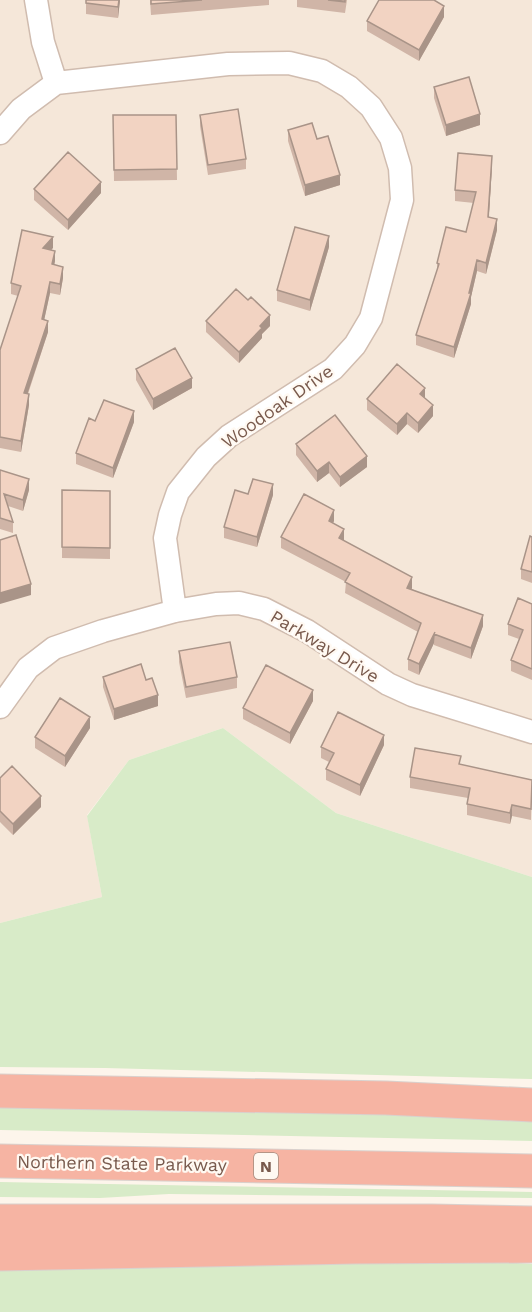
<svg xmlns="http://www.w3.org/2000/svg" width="532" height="1312" viewBox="0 0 532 1312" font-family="'Work Sans',sans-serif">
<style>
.residential{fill:#f5e7d9}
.green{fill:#d8ebc8}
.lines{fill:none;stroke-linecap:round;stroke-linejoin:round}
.street-casing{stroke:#d0bcaf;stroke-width:25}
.highway-casing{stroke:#d9d1cd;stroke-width:35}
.street{stroke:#fff;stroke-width:22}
.highway{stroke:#f6b4a3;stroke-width:33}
.wall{fill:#d0b5a7}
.shaded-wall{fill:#a99488}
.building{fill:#f2d3c2;stroke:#a99488;stroke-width:1.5}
.labels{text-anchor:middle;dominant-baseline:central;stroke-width:4.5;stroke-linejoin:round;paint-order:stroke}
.shield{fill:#fff9f2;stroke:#a18a7e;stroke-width:1.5}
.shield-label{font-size:16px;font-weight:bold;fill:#795a4d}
.street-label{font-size:18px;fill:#795a4d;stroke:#fff9f2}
</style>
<rect width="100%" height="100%" fill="#fdf5eb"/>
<path class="residential" d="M0,0H532V877L336,813L223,728L129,760L87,815L102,897L0,923Z"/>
<path class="green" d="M223,728L336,813L532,877V1079L105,1068L0,1067V923L102,897L87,816L129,760Z
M0,1104L532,1116V1141L0,1130Z
M0,1182L532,1192V1198L169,1194L100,1198L0,1197Z
M498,1262L532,1264V1312H0V1267Z"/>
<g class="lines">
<g class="street-casing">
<path id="street" d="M36,0L43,42L56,83
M0,133L21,109L56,83L228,64L289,63L322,71L349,87L371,107L391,138L400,168L402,200L371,318L355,345L333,369L229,436L206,457L178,492L170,515L165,538L175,611
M0,707L28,668L54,648L103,631L175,611L216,604L239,603L264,609L307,631L388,684L412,695L532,732"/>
</g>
<g class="highway-casing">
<path id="highway" d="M0,1091L386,1098L532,1105
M0,1161L532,1171
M0,1221H432L532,1223
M0,1254L355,1247L532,1246"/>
</g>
<use href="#street" class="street"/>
<use href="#highway" class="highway"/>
</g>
<path class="wall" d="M86,0H120L118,18L86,14Z
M150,0H269V5L151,15Z
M297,0H347L345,13L297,7Z
M444,17L419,61L367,31V21Z
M434,87L480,125L446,136L434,98Z
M113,115H176L177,180L114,181Z
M200,115L246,159V169L208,175L200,126Z
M288,130L317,139L340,185L305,196L288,141Z
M492,166L489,217L497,230L486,274L477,271L471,297V304L454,358L416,345V335L437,271V263L466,232L474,203L455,201V190Z
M34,189L101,193L68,230L34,200Z
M329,247L310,311L277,301V290Z
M53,248L51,250L55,261L54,265L63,278L60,295L50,293L44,320L48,332L28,394L29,405L21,452L0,448V350L18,296L11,294V283Z
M248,300L270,326L262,334V338L239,363L206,332V321Z
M136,369L192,388L153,410L136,380Z
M367,399H425L433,416L418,433L407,424L397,435L367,410Z
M95,421L134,422L113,478L76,464V453Z
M296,444L367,467L340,487L329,473L317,482L296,455Z
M0,470L29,490L23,511L8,506L13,522V533L0,529Z
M62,490L110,491V559L62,558Z
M248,494L273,495L257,547L224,538V527Z
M334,521L333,523L344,540L343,541L412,588V589L483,626L471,659L434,645V643L419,675L408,670V659L418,632L345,593L346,582L281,548V537Z
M532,537V583L521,579V569Z
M532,604V680L511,671V660L519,639L508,635V624Z
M179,651L237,677V688L186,698L179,662Z
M103,677L146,680L158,706L114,720L103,687Z
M313,701L290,744L243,719V708Z
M90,728L65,767L35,748V737Z
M384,745L360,796L326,780V769L329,762L321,758V747Z
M461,765L532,780L531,820L512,816L510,824L467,815V804L468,798L410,788V777Z
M0,778L41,807L13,835L0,822Z"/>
<path class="shaded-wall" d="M119,0H120L118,18V7Z
M444,6V17L419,61V50Z
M480,114V125L446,136V125Z
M492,156V166L488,228V217Z
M340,175V185L305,196V185Z
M101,182V193L68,230V220Z
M497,219V230L486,274V263Z
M329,236V247L310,311V300Z
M53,237V248L43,259V248Z
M55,251V261L52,275V264Z
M477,260V271L471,297V304L454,358V347L469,293Z
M63,267V278L60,295V284Z
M50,282V293L42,330V319Z
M270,315V326L262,334V338L239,363V352L260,326Z
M48,321V332L24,404V393Z
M192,378V388L153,410V399Z
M425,388V399L420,405V394Z
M29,394V405L21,452V441Z
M433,405V416L418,433V423Z
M134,411V422L113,478V468Z
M407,413V424L397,435V424Z
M367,456V467L340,487V477Z
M329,462V473L317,482V471Z
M29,479V490L23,511V500Z
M273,484V495L257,547V537Z
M334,510V521L329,531V521Z
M344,529V540L339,549V538Z
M412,577V588L407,598V588Z
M31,584V595L0,604V593Z
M483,615V626L471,659V648Z
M435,632L434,643L419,675V664Z
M313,690V701L290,744V733Z
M158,695V706L114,720V709Z
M90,717V728L65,767V756Z
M384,735V745L360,796V785Z
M41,796V807L13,835V824Z
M512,805V816L510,824V813Z"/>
<path class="building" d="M86,0H119L118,7L86,3Z
M151,0H202L151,4Z
M328,0H345V2Z
M379,0H434L444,6L419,50L367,21Z
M469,77L480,114L446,125L434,87Z
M238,109L246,159L208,165L200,115Z
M113,115H176L177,169L114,170Z
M312,123L317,139L328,136L340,175L305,185L288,130Z
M68,152L101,182L68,220L34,189Z
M458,153L492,156L488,217L497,219L486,263L477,260L469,293H471L454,347L416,335L439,264L437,263L446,227L466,232L476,192L455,190Z
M295,227L329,236L310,300L277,290Z
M22,230L53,237L43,248L55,251L52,264L63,267L60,284L50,282L42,319L48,321L24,393L29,394L21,441L0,437V350L21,286L11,283Z
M236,289L248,300L251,297L270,315L260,326L262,328L239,352L206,321Z
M175,348L192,378L153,399L136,369Z
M397,364L425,388L420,394L433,405L418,423L407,413L397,424L367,399Z
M104,400L134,411L113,468L76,453L89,418L95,421Z
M335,415L367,456L340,477L329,462L317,471L296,444Z
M0,470L29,479L23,500L4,494L13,522L0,518Z
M253,479L273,484L257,537L224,527L235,490L248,494Z
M62,490L110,491V548L62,547Z
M304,494L334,510L329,521L344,529L339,538L412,577L407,588L483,615L471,648L434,634L435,632L419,664L408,659L421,623L345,582L350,573L281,537Z
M16,535L31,584L0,593V540Z
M530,536L532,537V572L521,569Z
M518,598L532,604V669L511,660L523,630L508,624Z
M230,642L237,677L186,687L179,651Z
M141,664L146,680L152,678L158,695L114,709L103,677Z
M266,665L313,690L290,733L243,708Z
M60,698L90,717L65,756L35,737Z
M338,712L384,735L360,785L326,769L334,753L321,747Z
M415,748L461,756L459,764L532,780L531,809L512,805L510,813L467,804L470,788L410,777Z
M12,766L41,796L13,824L0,811V778Z"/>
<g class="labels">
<rect class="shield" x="254" y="1153" width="24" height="26" rx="4.5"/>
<g class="shield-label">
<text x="266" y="1166">N</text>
</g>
<g class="street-label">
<text transform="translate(277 406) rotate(-35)">Woodoak Drive</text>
<text transform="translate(325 646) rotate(31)">Parkway Drive</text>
<text transform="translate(122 1163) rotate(1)">Northern State Parkway</text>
</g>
</g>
</svg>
